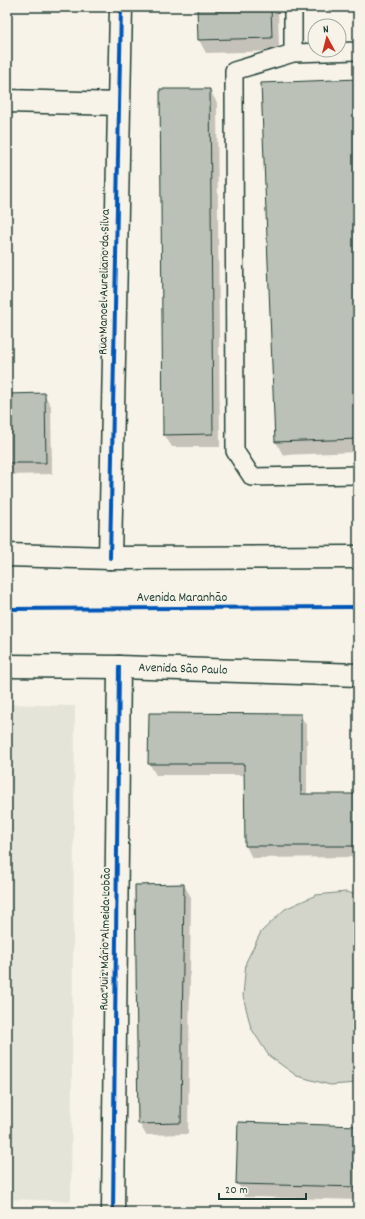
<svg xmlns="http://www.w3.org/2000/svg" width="365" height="1219" viewBox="0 0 365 1219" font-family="Dekko,sans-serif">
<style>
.built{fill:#e5e4d9}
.green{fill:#d3d5ca;stroke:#79897f}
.shadow{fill:#0003}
.building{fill:#bbc1b6;stroke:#1f3d34}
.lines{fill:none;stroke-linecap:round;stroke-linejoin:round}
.service-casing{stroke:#1f3d34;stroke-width:20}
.minor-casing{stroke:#1f3d34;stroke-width:25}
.secondary-casing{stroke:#1f3d34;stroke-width:25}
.service{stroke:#f7f3e8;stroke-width:17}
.minor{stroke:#f7f3e8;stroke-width:22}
.secondary{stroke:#f7f3e8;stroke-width:22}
.cycleway-casing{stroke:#f7f3e8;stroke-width:6}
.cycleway{stroke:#0057b8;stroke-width:4}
.labels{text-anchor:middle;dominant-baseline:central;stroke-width:3;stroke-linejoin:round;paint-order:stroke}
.street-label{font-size:13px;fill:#1f3d34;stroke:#f7f3e8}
</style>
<rect width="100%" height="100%" fill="#f7f3e8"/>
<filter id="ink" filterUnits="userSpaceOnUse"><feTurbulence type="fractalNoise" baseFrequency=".025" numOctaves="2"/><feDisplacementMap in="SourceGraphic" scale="8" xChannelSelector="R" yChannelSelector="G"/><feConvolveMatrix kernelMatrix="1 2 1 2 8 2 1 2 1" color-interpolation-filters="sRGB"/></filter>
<g filter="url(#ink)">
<path class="built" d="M7,704L75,706L71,1201L7,1199Z"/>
<path class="green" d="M346,892L358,895V1083L330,1085L297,1076L269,1056L251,1028L243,996L246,962L261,932L285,909L316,895Z"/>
<path class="shadow" d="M198,7H278L279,51L206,53L199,40Z
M358,80V452L283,455L276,442Z
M210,90L217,103L220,447H172L164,434Z
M44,394L51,406L52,474L7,475V395Z
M300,715L307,726V795H358V857L252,858L246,846L245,775H156L149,763Z
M184,885L191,897L188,1134L146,1135L139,1123Z
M358,1127V1200L245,1197L238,1184Z"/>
<path class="building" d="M197,7H271L272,38L198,40Z
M358,79V439L275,442L261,83Z
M160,89H210L213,434L163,435Z
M45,393L46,463H7V394Z
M149,713L301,714V794H358V846H245L244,764H148Z
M184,884L181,1123L138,1124L135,885Z
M238,1122L358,1126V1187L236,1184Z"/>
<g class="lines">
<g class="service-casing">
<path id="service" d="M293,7V53L234,71L235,451L252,477L358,475
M293,53L358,51"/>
</g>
<g class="minor-casing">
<path id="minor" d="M7,101L119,104
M110,558L121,7
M113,1212L119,667"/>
</g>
<g class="secondary-casing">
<g id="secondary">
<path d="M7,555L110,558L358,557"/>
<path id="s1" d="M7,666L119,667L358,675"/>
</g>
</g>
<use href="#service" class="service"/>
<use href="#minor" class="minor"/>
<use href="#secondary" class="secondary"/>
<g class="cycleway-casing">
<path id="cycleway" d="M110,558L121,7
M7,609L358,607
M113,1212L119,667"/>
</g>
<use href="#cycleway" class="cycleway"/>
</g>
</g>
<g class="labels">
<g class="street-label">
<text transform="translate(105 282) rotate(-89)">Rua Manoel Aureliano da Silva</text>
<text x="182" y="598">Avenida Maranhão</text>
<text stroke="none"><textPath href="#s1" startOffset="176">Avenida São Paulo</textPath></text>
<text transform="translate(106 939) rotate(-89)">Rua Juiz Mário Almeida Lobão</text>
</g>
</g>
<rect width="365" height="1219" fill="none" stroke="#f7f3e8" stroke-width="24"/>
<rect x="12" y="12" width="341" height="1195" fill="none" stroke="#1f3d34" stroke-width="1.5" filter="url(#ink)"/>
<g transform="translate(327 38) rotate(353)"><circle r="19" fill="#f7f3e8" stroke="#a1aaa0"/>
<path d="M0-3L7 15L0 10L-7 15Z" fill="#c8321e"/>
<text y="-6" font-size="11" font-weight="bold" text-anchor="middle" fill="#1f3d34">N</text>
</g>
<path d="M219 1193v6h87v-6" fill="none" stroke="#1f3d34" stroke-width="2"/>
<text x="225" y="1193" font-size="12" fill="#1f3d34" stroke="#f7f3e8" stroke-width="3" paint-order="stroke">20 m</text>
</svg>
